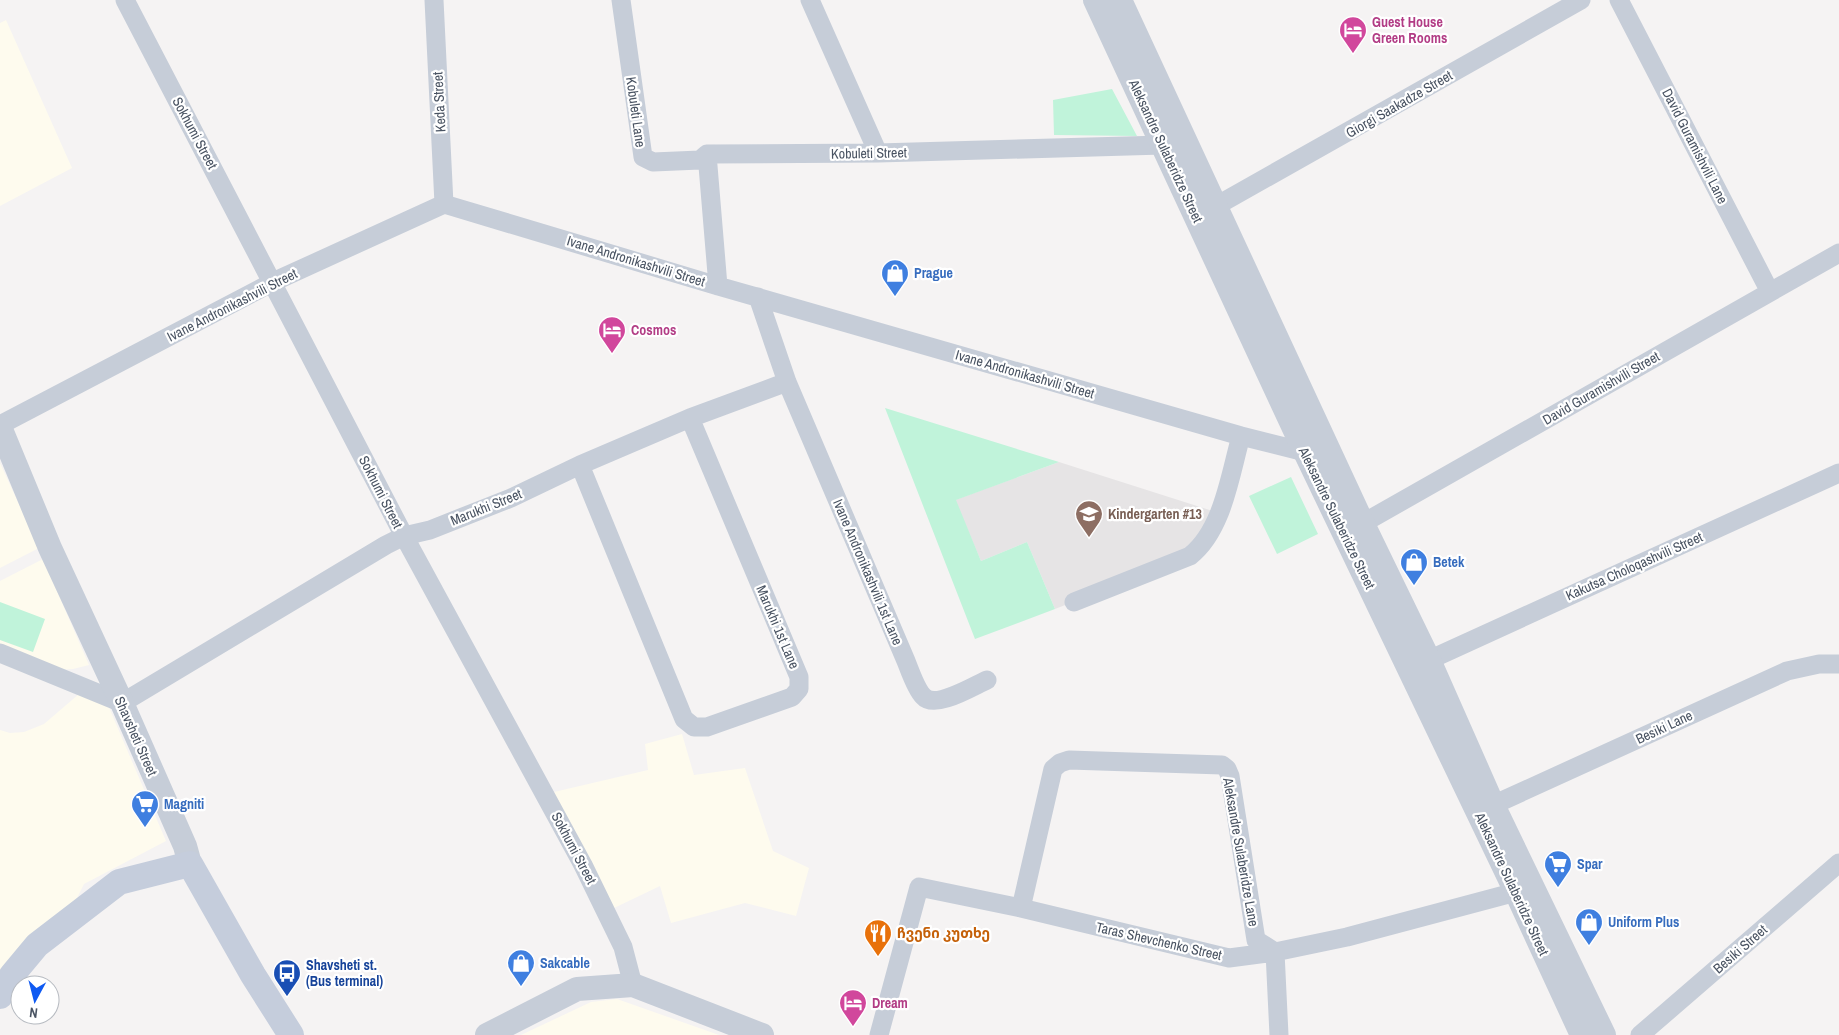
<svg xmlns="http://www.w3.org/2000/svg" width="1839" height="1035" viewBox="0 0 1839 1035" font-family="'Archivo Narrow','Noto Sans Georgian',sans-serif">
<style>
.commercial{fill:#fefbee}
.education{fill:#e6e4e5}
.green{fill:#c0f3da}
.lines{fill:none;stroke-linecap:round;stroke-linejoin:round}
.minor{stroke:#c6cdd8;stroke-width:19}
.tertiary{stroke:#c6cdd8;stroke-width:24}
.secondary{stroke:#c5cddc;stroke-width:26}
.labels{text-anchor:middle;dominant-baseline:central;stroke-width:4.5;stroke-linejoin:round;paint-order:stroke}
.hotel-label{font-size:14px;font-weight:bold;fill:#b23c85;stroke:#fff;text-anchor:start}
.street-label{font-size:14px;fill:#495362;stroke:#fff}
.shop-label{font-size:14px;font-weight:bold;fill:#366cbe;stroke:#fff;text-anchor:start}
.education-label{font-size:14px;font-weight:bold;fill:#785e54;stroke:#fff;text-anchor:start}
.food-label{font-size:14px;font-weight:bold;fill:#c56008;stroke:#fff;text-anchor:start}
.transit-label{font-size:14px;font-weight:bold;fill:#164399;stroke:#fff;text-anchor:start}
</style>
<rect width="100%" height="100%" fill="#f5f3f3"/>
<path class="commercial" d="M6,20L72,168L0,206V23Z
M0,463L39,548L0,568Z
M43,559L89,665L73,669L58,670L0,645V581Z
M86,688L105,698L166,841L84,884L73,906L0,974V730L10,733L24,732L44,724Z
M682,734L694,775L745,768L773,851L809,868L796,916L745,903L671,923L660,886L612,909L554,792L648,770L645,744Z
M617,999L719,1035H521L591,1002Z"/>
<path class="education" d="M1059,462L1219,513L1190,556L1055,609L1027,542L981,561L955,500Z"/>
<path class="green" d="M1112,89L1137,136L1054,135L1053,100Z
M885,408L1059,462L956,500L981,561L1027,542L1055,609L975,639Z
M1291,477L1318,534L1277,554L1249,496Z
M0,602L45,619L33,652L0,640Z"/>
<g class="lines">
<path class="minor" d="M125,0L404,536L583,865L623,947L633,985
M434,0L444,204
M621,0L643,157L653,162L700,160L707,154
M810,0L878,153
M1619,0L1770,292
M707,154L878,153L1163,145
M707,154L718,286
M1216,206L1581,0
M758,297L787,382L906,661C910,671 916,689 923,696C935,710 973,686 987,680
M0,425L273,282L444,204L718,286L1241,436L1305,452
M580,465L684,719L694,727H707L792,697L799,689V677L690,418
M1351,530L1839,253
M1074,602L1190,556C1223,530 1230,475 1241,436
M0,653L122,703L386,545L404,536L430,530L511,498L580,465L690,418L787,382
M1429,660L1839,473
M1493,805L1787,671L1819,664H1839
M1021,908L1053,769L1060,763L1069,760L1222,765L1227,769L1230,776L1256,940L1275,952L1279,1035
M879,1035L919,887L1021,908L1229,958L1275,952L1347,937L1516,892
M1640,1035L1839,863"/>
<path class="tertiary" d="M1095,0L1305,452L1516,892L1582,1035
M1120,0L1363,524L1429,660L1493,805L1604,1035
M0,427L50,548L122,703L185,846L190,864
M487,1035L577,989L633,985L762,1035"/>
<path class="secondary" d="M0,996L12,975L37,945L119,882L190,864L253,975L291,1035"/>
</g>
<defs>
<g id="hotel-pin" transform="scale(1.4375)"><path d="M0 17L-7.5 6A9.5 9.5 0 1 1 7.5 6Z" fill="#d1479c" stroke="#fff"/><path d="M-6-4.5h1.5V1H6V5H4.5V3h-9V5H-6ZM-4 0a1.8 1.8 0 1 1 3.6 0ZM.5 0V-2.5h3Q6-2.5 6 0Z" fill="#fff"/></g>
<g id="shop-pin" transform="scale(1.4375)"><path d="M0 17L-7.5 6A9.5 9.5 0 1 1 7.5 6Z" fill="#3f7fe0" stroke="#fff"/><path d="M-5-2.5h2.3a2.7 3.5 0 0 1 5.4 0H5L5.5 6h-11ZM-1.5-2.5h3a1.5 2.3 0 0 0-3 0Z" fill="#fff"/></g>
<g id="school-pin" transform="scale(1.4375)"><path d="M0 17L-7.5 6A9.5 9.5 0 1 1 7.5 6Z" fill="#8d6e63" stroke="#fff"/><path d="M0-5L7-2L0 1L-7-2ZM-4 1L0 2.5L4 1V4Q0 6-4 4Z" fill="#fff"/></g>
<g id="supermarket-pin" transform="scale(1.4375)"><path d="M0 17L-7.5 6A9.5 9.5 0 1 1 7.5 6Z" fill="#3f7fe0" stroke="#fff"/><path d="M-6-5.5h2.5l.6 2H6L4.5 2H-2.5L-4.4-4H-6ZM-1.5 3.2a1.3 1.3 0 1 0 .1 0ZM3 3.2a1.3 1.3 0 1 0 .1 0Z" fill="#fff"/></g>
<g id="restaurant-pin" transform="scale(1.4375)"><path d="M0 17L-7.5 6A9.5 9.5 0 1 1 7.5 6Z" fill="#e8710a" stroke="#fff"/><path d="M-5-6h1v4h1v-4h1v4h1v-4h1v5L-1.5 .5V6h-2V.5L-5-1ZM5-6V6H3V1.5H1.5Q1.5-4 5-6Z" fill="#fff"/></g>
<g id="bus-pin" transform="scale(1.4375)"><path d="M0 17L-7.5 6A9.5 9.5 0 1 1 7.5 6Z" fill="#1a4fb4" stroke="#fff"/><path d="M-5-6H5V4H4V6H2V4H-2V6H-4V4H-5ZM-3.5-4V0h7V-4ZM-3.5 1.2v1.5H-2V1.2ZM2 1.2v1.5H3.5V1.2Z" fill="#fff"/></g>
</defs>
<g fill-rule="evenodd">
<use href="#hotel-pin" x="1353" y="30"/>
<use href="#shop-pin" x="895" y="273"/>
<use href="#hotel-pin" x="612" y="330"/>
<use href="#school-pin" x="1089" y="514"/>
<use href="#shop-pin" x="1414" y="562"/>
<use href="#supermarket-pin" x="145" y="804"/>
<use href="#supermarket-pin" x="1558" y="864"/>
<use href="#shop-pin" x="1589" y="922"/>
<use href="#restaurant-pin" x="878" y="933"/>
<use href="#shop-pin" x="521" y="963"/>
<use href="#bus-pin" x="287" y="973"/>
<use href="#hotel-pin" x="853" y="1003"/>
</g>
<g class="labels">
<g class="hotel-label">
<text x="1372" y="22">Guest House<tspan x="1372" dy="16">Green Rooms</tspan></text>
<text x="631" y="330">Cosmos</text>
<text x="872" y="1003">Dream</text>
</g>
<g class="street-label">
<text transform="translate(439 102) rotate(-93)">Keda Street</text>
<text transform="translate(1399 104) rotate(-30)">Giorgi Saakadze Street</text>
<text transform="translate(636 112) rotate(82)">Kobuleti Lane</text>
<text transform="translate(195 133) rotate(62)">Sokhumi Street</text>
<text transform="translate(1695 146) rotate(63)">David Guramishvili Lane</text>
<text transform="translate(1166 151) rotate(65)">Aleksandre Sulaberidze Street</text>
<text transform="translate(869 153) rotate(-1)">Kobuleti Street</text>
<text transform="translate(636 261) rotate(17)">Ivane Andronikashvili Street</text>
<text transform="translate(232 305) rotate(-27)">Ivane Andronikashvili Street</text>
<text transform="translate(1025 374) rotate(16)">Ivane Andronikashvili Street</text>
<text transform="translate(1601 388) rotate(-30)">David Guramishvili Street</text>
<text transform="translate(381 492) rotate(63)">Sokhumi Street</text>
<text transform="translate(486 507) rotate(-22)">Marukhi Street</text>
<text transform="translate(1337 518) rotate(64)">Aleksandre Sulaberidze Street</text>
<text transform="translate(1634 566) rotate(-24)">Kakutsa Choloqashvili Street</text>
<text transform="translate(868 572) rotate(67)">Ivane Andronikashvili 1st Lane</text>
<text transform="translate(778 627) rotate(67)">Marukhi 1st Lane</text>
<text transform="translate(1664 727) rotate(-25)">Besiki Lane</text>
<text transform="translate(136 736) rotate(66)">Shavsheti Street</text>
<text transform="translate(574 848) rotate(62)">Sokhumi Street</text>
<text transform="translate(1241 852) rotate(80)">Aleksandre Sulaberidze Lane</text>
<text transform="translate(1512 884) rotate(65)">Aleksandre Sulaberidze Street</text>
<text transform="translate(1159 941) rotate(13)">Taras Shevchenko Street</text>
<text transform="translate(1740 949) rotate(-41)">Besiki Street</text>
</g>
<g class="shop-label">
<text x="914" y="273">Prague</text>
<text x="1433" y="562">Betek</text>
<text x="164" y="804">Magniti</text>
<text x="1577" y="864">Spar</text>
<text x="1608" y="922">Uniform Plus</text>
<text x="540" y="963">Sakcable</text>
</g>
<g class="education-label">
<text x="1108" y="514">Kindergarten #13</text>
</g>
<g class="food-label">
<text x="897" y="933">ჩვენი კუთხე</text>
</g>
<g class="transit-label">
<text x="306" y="965">Shavsheti st.<tspan x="306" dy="16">(Bus terminal)</tspan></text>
</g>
</g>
<g transform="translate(35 1000) rotate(187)"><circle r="24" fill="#ffffff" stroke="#b6bac0"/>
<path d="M0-4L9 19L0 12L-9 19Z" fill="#0f5af2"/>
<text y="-8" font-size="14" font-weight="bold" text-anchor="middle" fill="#495362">N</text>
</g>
</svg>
